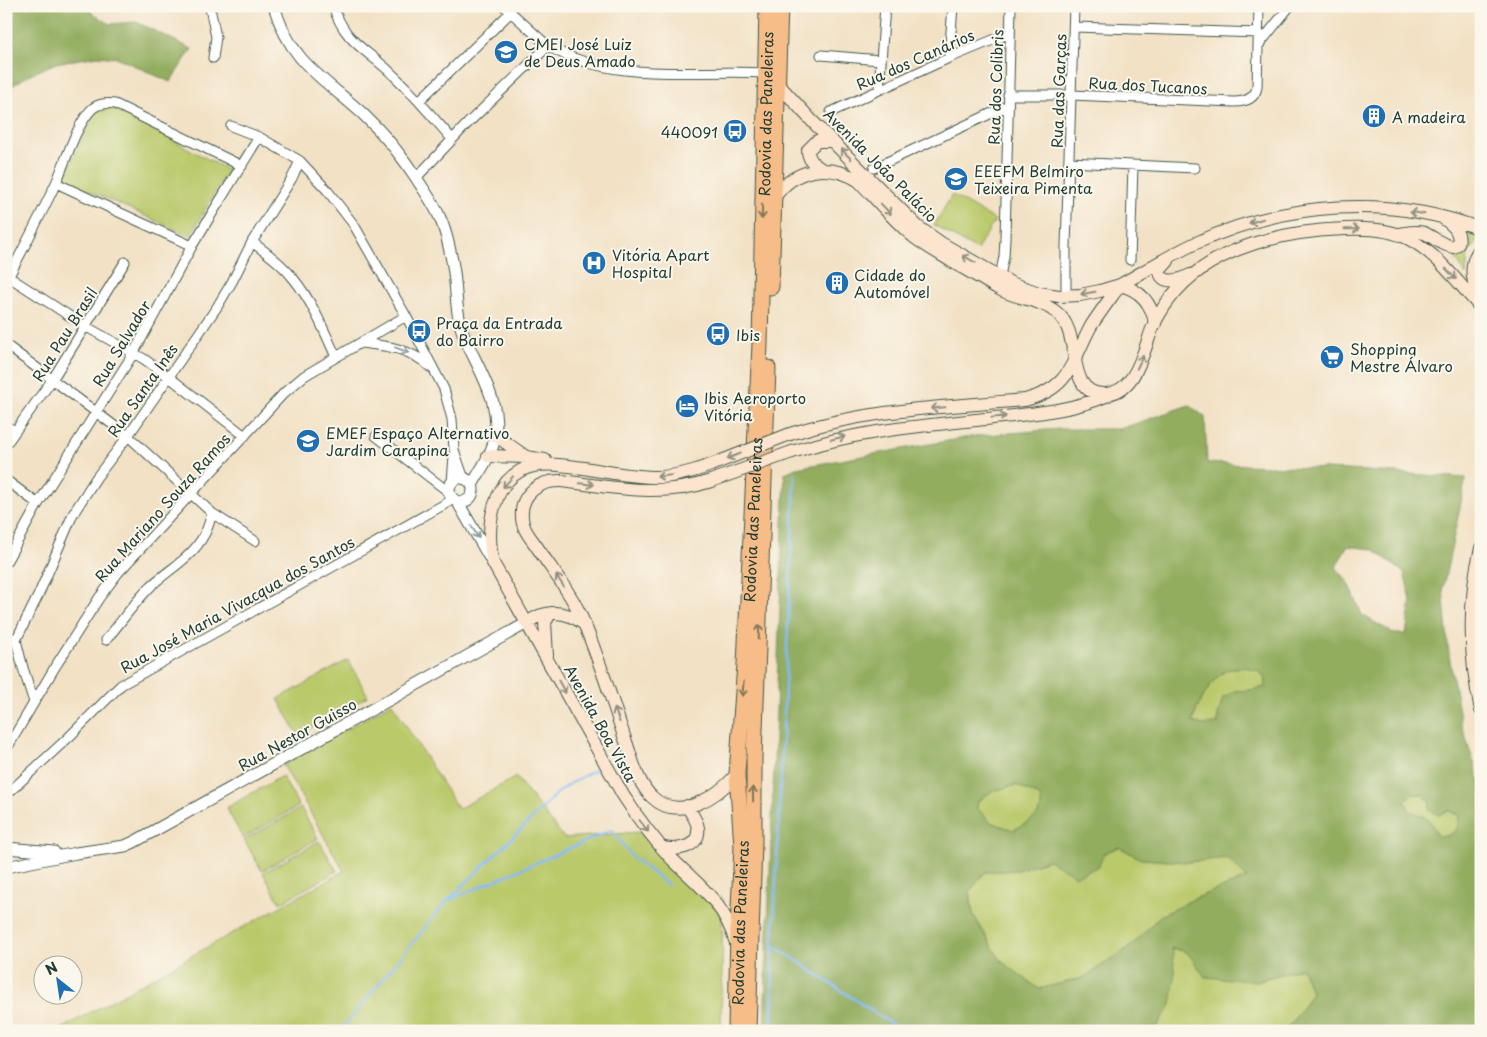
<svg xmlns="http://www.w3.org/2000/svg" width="1487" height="1037" viewBox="0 0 1487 1037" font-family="'Playpen Sans',sans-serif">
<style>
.green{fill:#bac96b;stroke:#6c8350}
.forest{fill:#93ad5f;stroke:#59754a;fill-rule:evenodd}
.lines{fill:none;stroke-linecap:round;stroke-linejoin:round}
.stream{stroke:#84baf3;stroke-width:2.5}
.minor-casing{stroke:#3f564a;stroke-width:11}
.tertiary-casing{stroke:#3f564a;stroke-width:13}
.secondary-casing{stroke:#3f564a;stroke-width:14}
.primary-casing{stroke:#3f564a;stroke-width:17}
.minor{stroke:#fff;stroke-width:9}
.tertiary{stroke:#fff;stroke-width:11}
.secondary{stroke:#fce5cf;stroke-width:12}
.primary{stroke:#f7bd88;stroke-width:15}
.secondary-bridge-casing{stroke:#3f564a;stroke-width:14;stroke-linecap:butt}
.secondary-bridge{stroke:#fce5cf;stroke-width:12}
.oneway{stroke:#8e9182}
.oneway2{stroke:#80775a}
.oneway3{stroke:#8f9e9a}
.labels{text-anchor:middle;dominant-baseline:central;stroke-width:4;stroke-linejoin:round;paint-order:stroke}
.poi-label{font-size:15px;fill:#1f3d34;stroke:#fbf7ec;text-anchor:start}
.street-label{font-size:15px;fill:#1f3d34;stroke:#fbf7ec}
</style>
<rect width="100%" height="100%" fill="#fbf7ec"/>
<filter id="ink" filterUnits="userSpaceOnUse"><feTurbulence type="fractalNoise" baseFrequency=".02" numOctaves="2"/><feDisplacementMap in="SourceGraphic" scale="10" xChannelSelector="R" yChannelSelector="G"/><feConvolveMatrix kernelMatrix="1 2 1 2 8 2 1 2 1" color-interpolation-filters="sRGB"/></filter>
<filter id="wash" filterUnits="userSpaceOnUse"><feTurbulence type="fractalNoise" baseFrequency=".0096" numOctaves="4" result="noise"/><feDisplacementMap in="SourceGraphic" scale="20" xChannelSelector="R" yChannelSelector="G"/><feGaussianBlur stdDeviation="1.12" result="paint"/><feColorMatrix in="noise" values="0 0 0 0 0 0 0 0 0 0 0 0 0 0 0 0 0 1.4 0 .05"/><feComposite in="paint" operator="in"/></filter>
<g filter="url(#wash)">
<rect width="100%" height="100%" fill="#f2e1c5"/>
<path class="green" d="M100,101L228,170L190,236L63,179Z
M952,195L995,220L977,250L934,225Z
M1470,232L1476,235L1477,241L1468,254L1466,275L1455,257C1466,251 1473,245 1470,232Z
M348,660L368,696L298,735L278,699Z
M1246,667L1259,671L1266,680L1265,687L1252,690L1234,691L1218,715V724L1203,725L1192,722C1199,704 1210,676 1230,669C1235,668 1241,668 1246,667Z
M392,703L458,809L516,777L564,838L639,832L696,884L723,899L721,1031H57L344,871L283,765Z
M282,776L299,806L243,838L226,808Z
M1016,785L1039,796C1048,815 1027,823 1013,830L990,822L977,808L978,801L992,791Z
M1412,794H1423L1430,802L1459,816L1457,830L1447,836L1439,837C1435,832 1434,828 1431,823C1427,816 1417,814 1410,811L1405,802Z
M301,808L318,838L262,871L244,840Z
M319,841L337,871L280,903L263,873Z
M1119,847L1141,859L1188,862L1227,858L1247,878L1196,898L1160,916L1132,946L1083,978L1039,989L1001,961L973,914L970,891L985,872L1017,870L1049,860L1104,853Z
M1171,948L1187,952L1256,981L1302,968L1312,993L1292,1023L1281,1031H1265L1252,1027L1226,1031H1137L1157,1026L1175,971Z"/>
<path class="forest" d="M6,6H85L93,14L110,24L136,22L192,49L170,82L118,58L98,56L56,63L29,75L6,90Z
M1189,405L1205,417L1207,463L1367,471L1466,478L1443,588L1449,655L1461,723L1481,785V1031H1281L1292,1023L1312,993L1302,968L1256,981L1205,977L1187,952L1172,948L1175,971L1171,1005L1157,1026L1137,1031H764L785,473L796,468L975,436L1059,429H1120ZM1347,546L1373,549L1404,573L1411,600L1406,634H1395L1362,615L1349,583L1336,567ZM1246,667L1259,671L1266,680L1265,687L1252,690L1234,691L1223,698L1218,715V724L1203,725L1192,722C1198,705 1212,675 1230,669C1235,668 1241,668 1246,667ZM1016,785L1039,796C1048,815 1027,823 1013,830L990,822L977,808L978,801L992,791ZM1412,794H1423L1430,802L1429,810L1439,815L1450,810L1459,816L1457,830L1447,836L1439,837C1435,832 1434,828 1431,823C1427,816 1417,814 1410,811L1405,802ZM1119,847L1141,859L1188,862L1227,858L1247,878L1196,898L1160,916L1131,946L1083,978L1039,989L1001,961L973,915L970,891L985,872L1017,870L1049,860L1076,876L1099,866L1104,853Z"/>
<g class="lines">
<path class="stream" d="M447,901L612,830L632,857L668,885
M773,945L902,1031
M340,1031L446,902L543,808C557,789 579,779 598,768
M772,1031L773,945L795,473"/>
</g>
</g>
<g filter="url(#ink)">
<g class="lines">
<g class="minor-casing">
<path id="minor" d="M333,6C345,42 364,48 389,71C412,92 432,116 452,139
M504,6L548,46C613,84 694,69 765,73
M1074,27L1259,33
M1258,46L1290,6
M821,55L880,60
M213,58L216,37L210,8L213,6
M949,58L953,6
M879,89L885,6
M1008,95H1071L1234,102C1245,102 1255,99 1257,87L1259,6
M419,101L511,12
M831,112L949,58L1010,33
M231,126L259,137L300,161L327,190L354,225L406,316L444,389L452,419L454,450L464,479
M1069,162L1195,168
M874,168L1007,106
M416,178L467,124L548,46
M56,183L192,246
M252,242C267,253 282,264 293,278C312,301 324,330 336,357
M1130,260L1133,166
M9,277L85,326L144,359L169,377L245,436
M999,280L1004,257L1005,238L1011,6
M6,282C23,249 40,217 56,183C65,163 77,122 93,108C100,103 107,103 115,104L242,166
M1066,296V246L1074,6
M361,343C388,346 410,348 430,367
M6,345L128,436L212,513L255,541
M6,426L15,431
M376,436L450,493
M6,444L52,380L125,262
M6,480L38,504
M452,483L454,455
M6,562L38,504L133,354L192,246L259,137
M6,635L16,640
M16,640L38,596L73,514L96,478L128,436L217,307L232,282L252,242L292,178L300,161
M16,640L23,668L34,702
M106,640C121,622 134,603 151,586C169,569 192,558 204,535C208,529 210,520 212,513
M6,750L55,667L99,598L118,573L284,393L304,376L406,316
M6,795L69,737L121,685L454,499"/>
</g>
<g class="tertiary-casing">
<path id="tertiary" d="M274,6C291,64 323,77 364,115C384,134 402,156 417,179C425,192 435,205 440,218C447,233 450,250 453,266C457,288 455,312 463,333C477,369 505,404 493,445C489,459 479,472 472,485
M449 490a12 12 0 1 1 24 0a12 12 0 1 1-24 0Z
M457,501L491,560
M6,848L54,852
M6,867L76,853L125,846L134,842L527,623"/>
</g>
<g class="secondary-casing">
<path id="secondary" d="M778,84L813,122L918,227L941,243L1011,283L1039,293L1059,296L1080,295L1100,291L1120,285C1145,271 1170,255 1196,243C1286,202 1388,194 1481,229
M821,169C814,164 808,160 808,150L817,141H832
M774,198C794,168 829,162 859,181C877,200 894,221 914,237C927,247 942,255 956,264C971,272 985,281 999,289C1017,299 1040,299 1056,312C1084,333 1063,394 1104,394C1137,394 1144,347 1154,324C1160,312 1168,300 1177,290C1218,245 1287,231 1345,229C1366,228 1390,229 1409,239C1439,255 1459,284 1481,308
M1399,234C1407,233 1415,230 1424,233C1434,237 1442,246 1454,247L1458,244C1461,232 1453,225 1444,219
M1481,248C1466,264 1474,286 1481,304
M1168,261L1160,270C1160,286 1181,280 1190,275
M790,434C866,409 946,407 1025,400C1071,388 1071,363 1091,326C1100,312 1110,299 1120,285C1140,290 1152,303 1155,324
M495,435L526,457
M792,452C856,431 919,426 986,419C1027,414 1070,412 1108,395
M488,456L526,457L545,460
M711,465C692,472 672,478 652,477C629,476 606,472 584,468C550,463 515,458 498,496C489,517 488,540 493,563L623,795C637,817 653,839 672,859C701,888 723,901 736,943
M711,481C661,498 612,487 561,481C540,480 520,494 522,517C522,529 531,538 537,547C551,569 569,590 580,614C598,654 611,698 625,739C632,758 637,783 652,797C679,823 718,796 737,774
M1481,548C1468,599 1469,658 1481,710
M527,623C545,609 566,610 584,624
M547,656L545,622L551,613
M661,847C674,852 701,848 698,828C697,820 691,813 687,806"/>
</g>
<g class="primary-casing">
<g id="primary">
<path d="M771,287L780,6"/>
<path id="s1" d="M736,1031L738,927L742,847L737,774L745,664L760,344L767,6"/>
<path d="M748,1031L754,843V758L768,368"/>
</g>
</g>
<use href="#minor" class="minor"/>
<use href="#tertiary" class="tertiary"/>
<use href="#secondary" class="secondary"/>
<use href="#primary" class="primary"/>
<g class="secondary-bridge-casing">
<path id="secondary-bridge" d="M711,465L790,434
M711,481L792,452"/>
</g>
<use href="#secondary-bridge" class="secondary-bridge"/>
</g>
<defs><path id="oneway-shaft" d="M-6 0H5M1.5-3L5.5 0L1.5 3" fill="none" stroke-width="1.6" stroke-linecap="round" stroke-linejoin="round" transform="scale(1.25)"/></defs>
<g class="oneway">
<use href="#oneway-shaft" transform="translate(846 154) rotate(-135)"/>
<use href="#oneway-shaft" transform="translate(886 209) rotate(46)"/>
<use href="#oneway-shaft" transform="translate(1417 213) rotate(-171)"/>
<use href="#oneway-shaft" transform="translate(1256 221) rotate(163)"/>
<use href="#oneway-shaft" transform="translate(1352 229) rotate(-1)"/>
<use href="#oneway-shaft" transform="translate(969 259) rotate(-151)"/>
<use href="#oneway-shaft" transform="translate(1451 274) rotate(47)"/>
<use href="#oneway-shaft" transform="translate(1088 293) rotate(171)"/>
<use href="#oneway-shaft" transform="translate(1140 362) rotate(-64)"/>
<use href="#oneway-shaft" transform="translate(938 408) rotate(175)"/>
<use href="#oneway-shaft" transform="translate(999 417) rotate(-6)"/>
<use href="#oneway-shaft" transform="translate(838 438) rotate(-13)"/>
<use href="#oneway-shaft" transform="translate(734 456) rotate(159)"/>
<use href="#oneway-shaft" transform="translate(664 476) rotate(175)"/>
<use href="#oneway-shaft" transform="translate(508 482) rotate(132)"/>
<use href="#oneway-shaft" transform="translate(587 484) rotate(6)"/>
<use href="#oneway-shaft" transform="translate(560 581) rotate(-124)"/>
<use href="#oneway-shaft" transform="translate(562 687) rotate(61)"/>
<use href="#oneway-shaft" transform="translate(617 715) rotate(-110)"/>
<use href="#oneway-shaft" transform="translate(644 826) rotate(53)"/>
</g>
<g class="oneway2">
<use href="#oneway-shaft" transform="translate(762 212) rotate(91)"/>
<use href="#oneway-shaft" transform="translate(759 632) rotate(-88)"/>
<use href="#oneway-shaft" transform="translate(743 689) rotate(94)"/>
<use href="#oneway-shaft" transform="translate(753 794) rotate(-91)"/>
</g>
<g class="oneway3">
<use href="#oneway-shaft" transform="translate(402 350) rotate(20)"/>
<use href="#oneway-shaft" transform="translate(475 532) rotate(60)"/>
</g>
</g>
<defs>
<g id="school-disc" transform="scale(1.25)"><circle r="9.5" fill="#1f6fb2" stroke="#fbf7ec"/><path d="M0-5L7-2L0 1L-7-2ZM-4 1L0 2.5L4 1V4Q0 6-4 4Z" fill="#fff"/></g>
<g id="building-disc" transform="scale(1.25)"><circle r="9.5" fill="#1f6fb2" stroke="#fbf7ec"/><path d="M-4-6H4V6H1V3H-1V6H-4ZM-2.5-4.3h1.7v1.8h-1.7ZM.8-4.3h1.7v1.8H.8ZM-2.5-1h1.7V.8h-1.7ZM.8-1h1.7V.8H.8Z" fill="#fff"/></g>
<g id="bus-disc" transform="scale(1.25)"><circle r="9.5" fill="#1f6fb2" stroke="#fbf7ec"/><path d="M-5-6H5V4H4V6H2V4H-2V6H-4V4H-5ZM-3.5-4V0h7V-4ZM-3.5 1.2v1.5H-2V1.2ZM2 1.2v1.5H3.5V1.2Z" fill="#fff"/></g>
<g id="hospital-disc" transform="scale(1.25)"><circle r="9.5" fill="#1f6fb2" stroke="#fbf7ec"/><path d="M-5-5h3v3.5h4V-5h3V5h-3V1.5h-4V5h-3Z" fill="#fff"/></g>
<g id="supermarket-disc" transform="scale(1.25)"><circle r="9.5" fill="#1f6fb2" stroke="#fbf7ec"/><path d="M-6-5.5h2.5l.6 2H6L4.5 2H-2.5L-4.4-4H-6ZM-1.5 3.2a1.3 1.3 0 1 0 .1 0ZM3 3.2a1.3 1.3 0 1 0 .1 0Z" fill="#fff"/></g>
<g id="hotel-disc" transform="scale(1.25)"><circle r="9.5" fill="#1f6fb2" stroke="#fbf7ec"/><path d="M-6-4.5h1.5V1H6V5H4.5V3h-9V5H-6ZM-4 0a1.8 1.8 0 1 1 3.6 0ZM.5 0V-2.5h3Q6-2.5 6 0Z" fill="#fff"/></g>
</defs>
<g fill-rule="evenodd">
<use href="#school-disc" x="506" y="52"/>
<use href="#building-disc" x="1374" y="116"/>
<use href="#bus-disc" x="735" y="131"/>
<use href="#school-disc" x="956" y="179"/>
<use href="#hospital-disc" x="594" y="263"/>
<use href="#building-disc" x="837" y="283"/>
<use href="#bus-disc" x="419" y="331"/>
<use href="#bus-disc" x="718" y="334"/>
<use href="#supermarket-disc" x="1332" y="357"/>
<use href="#hotel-disc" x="687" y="406"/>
<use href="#school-disc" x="308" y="441"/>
</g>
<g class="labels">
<g class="poi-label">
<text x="524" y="43">CMEI José Luiz<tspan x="524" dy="17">de Deus Amado</tspan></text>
<text x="1392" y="116">A madeira</text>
<text x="718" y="131" text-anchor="end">440091</text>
<text x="974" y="170">EEEFM Belmiro<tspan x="974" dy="17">Teixeira Pimenta</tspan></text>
<text x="612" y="254">Vitória Apart<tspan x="612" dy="17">Hospital</tspan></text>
<text x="854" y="274">Cidade do<tspan x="854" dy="17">Automóvel</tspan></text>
<text x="436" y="322">Praça da Entrada<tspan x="436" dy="17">do Bairro</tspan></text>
<text x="736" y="334">Ibis</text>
<text x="1350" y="348">Shopping<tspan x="1350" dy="17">Mestre Álvaro</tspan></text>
<text x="704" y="397">Ibis Aeroporto<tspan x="704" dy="17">Vitória</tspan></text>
<text x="326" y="432">EMEF Espaço Alternativo<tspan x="326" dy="17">Jardim Carapina</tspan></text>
</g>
<g class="street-label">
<text transform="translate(915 59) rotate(-24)">Rua dos Canários</text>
<text transform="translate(1148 85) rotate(3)">Rua dos Tucanos</text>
<text transform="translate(995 87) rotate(-88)">Rua dos Colibris</text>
<text transform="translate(1058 91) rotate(-88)">Rua das Garças</text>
<text stroke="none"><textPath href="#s1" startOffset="918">Rodovia das Paneleiras</textPath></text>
<text transform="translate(881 165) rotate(45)">Avenida João Palácio</text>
<text transform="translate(64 334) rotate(-58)">Rua Pau Brasil</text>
<text transform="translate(121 343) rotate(-59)">Rua Salvador</text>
<text transform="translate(142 390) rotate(-55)">Rua Santa Inês</text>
<text transform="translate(162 507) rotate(-48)">Rua Mariano Souza Ramos</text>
<text stroke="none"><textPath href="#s1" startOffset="512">Rodovia das Paneleiras</textPath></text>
<text transform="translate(237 604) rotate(-29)">Rua José Maria Vivacqua dos Santos</text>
<text transform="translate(601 723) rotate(61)">Avenida Boa Vista</text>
<text transform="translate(297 734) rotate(-29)">Rua Nestor Guisso</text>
<text stroke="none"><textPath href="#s1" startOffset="108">Rodovia das Paneleiras</textPath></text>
</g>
</g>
<rect width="1487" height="1037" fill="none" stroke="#fbf7ec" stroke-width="25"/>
<g transform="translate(58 980) rotate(330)"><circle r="24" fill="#fbf7ec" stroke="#a3ada2"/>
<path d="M0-4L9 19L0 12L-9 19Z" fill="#1f6fb2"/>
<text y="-8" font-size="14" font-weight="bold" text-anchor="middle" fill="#1f3d34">N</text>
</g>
</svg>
